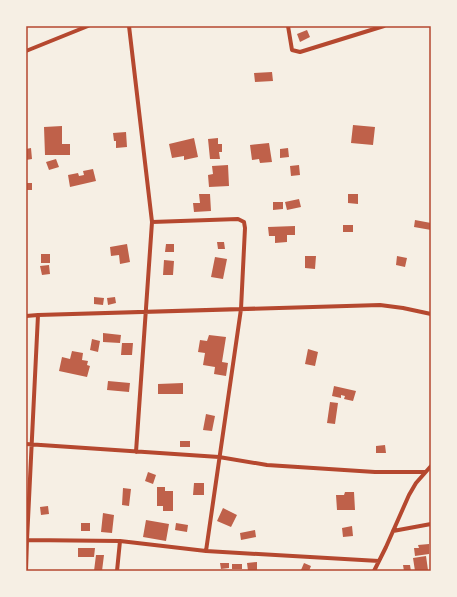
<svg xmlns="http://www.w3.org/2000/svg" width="457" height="597" viewBox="0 0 457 597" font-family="Mulish,sans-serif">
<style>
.building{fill:#bf614a}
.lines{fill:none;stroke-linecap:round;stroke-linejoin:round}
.minor{stroke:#b5482f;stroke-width:4}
.neatline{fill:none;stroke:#b5482f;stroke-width:1.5}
</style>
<rect width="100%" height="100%" fill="#f6efe4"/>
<path class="building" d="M307,30L310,37L300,42L297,34Z
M272,72L273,81L255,82L254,73Z
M353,125L375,127L373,145L351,143Z
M62,126V144H70V155H45L44,127Z
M126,132L127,147L116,148V141H114L113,133Z
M194,138L198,157L184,160V156L172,158L169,144Z
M218,138V144H222V152H219L220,159H210L208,139Z
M269,143L272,162L260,163L259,159L252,160L250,145Z
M31,148L32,159L26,160V149Z
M288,148L289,157L280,158V149Z
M56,159L59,167L49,170L46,162Z
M228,165L229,186L209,187L208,175L213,174L212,166Z
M299,165L300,175L291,176L290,166Z
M93,169L96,181L70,187L68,175L78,173L79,176L84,175L83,171Z
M26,183H32V190H26Z
M199,194H210L211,211L194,212L193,203H200Z
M348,194H358V204L348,203Z
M299,199L301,207L287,210L285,202Z
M273,202H283V209L273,210Z
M415,220L431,223V230L414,227Z
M343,225H353V232H343Z
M295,226V235H287V242L275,243V236H269L268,227Z
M217,242H224L225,249H218Z
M127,244L130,262L120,264L119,255L111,256L110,247Z
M166,244H174V252H165Z
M41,254H50V263H41Z
M305,256H316L315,269L305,268Z
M397,256L407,258L405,267L396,265Z
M215,257L227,259L223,279L211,277Z
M164,260L174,261L173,275H163Z
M49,265L50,274L42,275L40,266Z
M94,297L104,298L103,305L94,304Z
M115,297L116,303L108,305L107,298Z
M103,333L121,335L120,343L103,342Z
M209,335L226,337L222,362L228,363L226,376L214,374L215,367L203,365L205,353L198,352L200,340L207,341Z
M92,339L100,341L98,352L90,350Z
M122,343H133L132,355H121Z
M308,349L318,352L315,366L305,364Z
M72,351L83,353L82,360L88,361L87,365L90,366L87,377L59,371L62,357L70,359Z
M108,381L130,383L129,392L107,390Z
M183,383V394H158V384Z
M334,386L356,391L353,401L344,399L345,396L341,395V398L332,396Z
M330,402L338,403L335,424L327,423Z
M206,414L215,416L212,431L203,430Z
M180,441H190V447H180Z
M385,445L386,453H376V446Z
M148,472L156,475L153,484L145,481Z
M194,483H204V495H193Z
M157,487H165V491H173V511H163V506H157Z
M123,488L131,489L129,506L122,505Z
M345,492H354L355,510H337L336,495H344Z
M48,506L49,514L41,515L40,507Z
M223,508L237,515L231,527L217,521Z
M103,513L114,515L112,533L101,532Z
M146,520L169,524L166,541L143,537Z
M81,523H90V531H81Z
M176,523L188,525L187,532L175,530Z
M352,526L353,536L343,537L342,528Z
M255,530L256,537L241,540L240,533Z
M429,544V554L415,556L414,548H419L418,545Z
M78,548H95L94,557H78Z
M96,555H104L102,571H94Z
M426,556L428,570L415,571L413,558Z
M257,562V571H248L247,563Z
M220,563H229V568L221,569Z
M304,563L311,566L309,571L301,570Z
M232,564H242V569H232Z
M403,565H410L411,571H404Z"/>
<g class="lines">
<path class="minor" d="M129,26L152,222L136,452
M288,26L292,50L300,52L384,26
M26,51L88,26
M152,222L238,219L244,222L245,228L241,309L206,551
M26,316L38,315L380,305L403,308L431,314
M26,444L219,457L267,465L375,472H425
M393,531L431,524
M26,540L120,541L206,551L379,561
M26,571L27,540L38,315
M117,571L120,541
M374,571L386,547L409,495L416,483L431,466"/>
</g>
<rect width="457" height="597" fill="none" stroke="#f6efe4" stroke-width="54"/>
<rect x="27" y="27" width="403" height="543" class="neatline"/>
</svg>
